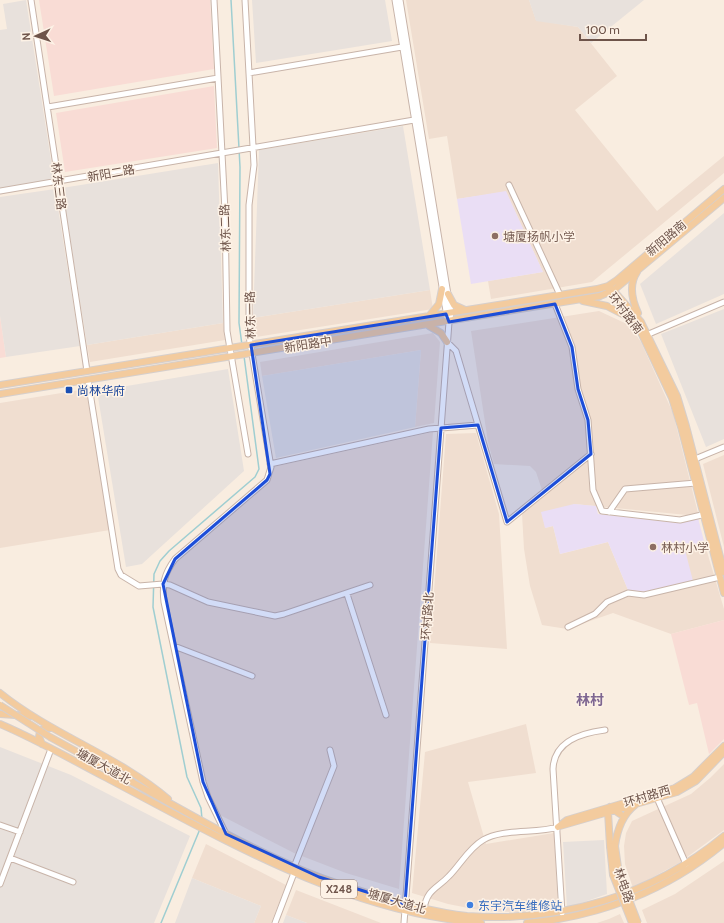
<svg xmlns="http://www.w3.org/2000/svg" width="724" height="923" viewBox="0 0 724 923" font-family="Cabin,'Noto Sans SC',sans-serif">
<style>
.residential{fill:#f0ded0}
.commercial{fill:#f9dcd5}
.industrial{fill:#e8e1dc}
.education{fill:#eadef5}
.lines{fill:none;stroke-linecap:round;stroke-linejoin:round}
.stream{stroke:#9fced1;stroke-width:1.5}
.minor-casing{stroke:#c8b4a9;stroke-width:7}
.major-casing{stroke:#d6cfcc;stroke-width:8}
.minor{stroke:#fff;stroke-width:5}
.major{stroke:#f3cb9e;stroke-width:6}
.major-bridge-casing{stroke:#d6cfcc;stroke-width:8;stroke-linecap:butt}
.major-bridge{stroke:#f3cb9e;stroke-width:6}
.marked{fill:#1d4ed8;fill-opacity:0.2;stroke:#1d4ed8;stroke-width:3;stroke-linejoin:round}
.education-dot{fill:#8d6e63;stroke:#fdf2e6;stroke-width:1.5}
.transit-dot{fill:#1a4fb4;stroke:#fdf2e6;stroke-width:1.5}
.shop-dot{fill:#3f7fe0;stroke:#fdf2e6;stroke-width:1.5}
.labels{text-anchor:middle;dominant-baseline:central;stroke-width:3;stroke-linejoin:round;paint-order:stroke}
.shield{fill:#fdf2e6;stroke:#998379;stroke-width:1}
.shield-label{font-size:11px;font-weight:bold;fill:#6e544a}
.street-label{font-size:12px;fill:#6e544a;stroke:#fdf2e6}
.education-label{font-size:12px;fill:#785e54;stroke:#fdf2e6;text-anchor:start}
.transit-label{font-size:12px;fill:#164399;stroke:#fdf2e6;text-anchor:start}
.shop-label{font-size:12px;fill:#366cbe;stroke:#fdf2e6;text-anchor:start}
.quarter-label{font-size:14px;font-weight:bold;fill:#7e6691;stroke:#fdf2e6}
</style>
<rect width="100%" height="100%" fill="#f9ede0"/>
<path class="residential" d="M406,0H529L536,20L578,27L617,76L575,110L657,211L724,156V173L592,282L491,299L488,281L543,272L506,192L457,199L447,136L429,139Z
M430,290L433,309L256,337L253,318Z
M599,311L629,325L641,342L673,413L698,513L687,515L574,504L545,528L553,526L560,554L608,542L628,590L685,550L705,545L724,609V620L671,634L613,613L567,629L542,625L530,586L524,549L522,514L544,496L536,472L530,466L494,464L488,442L471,331Z
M223,323L225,340L90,362L87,345Z
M433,333L440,342L434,423L415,427L421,350L262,376L260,362Z
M86,389L110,530L0,548V403Z
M433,432L399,889L346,873L294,853L220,815L210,795L206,781L167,601L165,583L169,573L177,561L269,482L273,474V467Z
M476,433L499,514L507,649L430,643L446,434Z
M724,455V547L703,464Z
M526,724L536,773L468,782L486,844L554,833L558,909L521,912L484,911L448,904L412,893L425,752Z
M724,764V830L679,863L633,888L625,864L624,846L626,833L632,821L691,794L710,778Z
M206,844L286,885L271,923H254L261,906L192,878Z
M724,861V923H647L642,910L675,894Z
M296,890L381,923H307L286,915Z
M620,914L624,923H597L609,919Z"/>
<path class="commercial" d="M39,0H210L214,69L54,96Z
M214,86L217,148L65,172L56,113Z
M0,316L6,357L0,358Z
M724,620V739L709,754L697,703L689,705L671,634Z"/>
<path class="industrial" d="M26,0L54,179L0,188V30L7,29L3,4Z
M252,0H385L392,41L256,63Z
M529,0H644L591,43L578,27L536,21Z
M403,126L430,290L253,318L259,150Z
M218,163L223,323L87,345L62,188Z
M55,189L80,346L6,357L0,316V197Z
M724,213V294L656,324L640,284Z
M724,309V439L706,447L661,334Z
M421,350L415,427L276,458L262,376Z
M228,369L244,471L142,564L126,567L97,391Z
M0,747L71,775L190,836L154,923H0Z
M604,840L607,894L567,908L563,842Z
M192,878L261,906L254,923H175Z
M286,915L307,923H283Z"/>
<path class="education" d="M506,191L543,272L471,284L457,199Z
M574,504L596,506L598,514L678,523L698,518L705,545L685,550L693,581L646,592L628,590L608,542L560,554L553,526L545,528L541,512Z"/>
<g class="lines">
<path class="stream" d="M231,0L240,167L239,323L242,345
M202,819L201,808L187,777L153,607L154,574L160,561L169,551L255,477L259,469L244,356
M161,923L200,829"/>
<g class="minor-casing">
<path id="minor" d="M31,0L87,371
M214,0L225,211L227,331L248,454
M395,0L447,317
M400,0L451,313L449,322L404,923
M249,73L402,47
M48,107L218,78
M509,185L560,295
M0,191L414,120
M555,304L572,347L578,389L588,420L593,490L602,511L680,520L706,514
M644,336L724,302
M447,342L456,351L507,522L591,454
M88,380L118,569L121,575L139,586L163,584L170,585L208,602L275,616L284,614L370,585
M695,459L724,447
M270,464L429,429L478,425
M609,512L625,489L696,483
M347,594L386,715
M568,627L595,614L607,602L628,593L644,595L720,577
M174,646L252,676
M657,798L686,864
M0,825L20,832
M226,834L208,797L203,782L164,602C162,584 164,574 175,559L267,480L271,467L249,336V205L254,165L245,0
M10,858L73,882
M294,867L334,766L330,750
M0,884L51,749
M424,909C427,889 437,889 449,876C460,865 469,848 483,840C503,828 536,834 558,827
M562,913L553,769C554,741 581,733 605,730
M275,923L294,873"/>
</g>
<g class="major-casing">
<path id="major" d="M637,272C629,284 632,300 638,313
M611,288L641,322L677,396L686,426L724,572
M609,289L637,324L672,398L681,427L724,593
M448,294L454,305L465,310
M583,301L607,306L630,318
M430,315L439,304L442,289
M429,326L441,333L447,342
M0,385L597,289L608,286L617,280L724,189
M0,394L600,296L614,290L724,198
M0,693C52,735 118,756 168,799
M0,714L30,716
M0,724C35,739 69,758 103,776C221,838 345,912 481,923
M42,744L39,737L40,731L45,728H52
M132,782C186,812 239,843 295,867C316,877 339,884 361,891C396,902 431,912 467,916C560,923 653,895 724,836
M560,826L677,792L696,781L724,752
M558,827L567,820L675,788L693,777L724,746
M610,846L608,812L610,807L620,814
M615,846C617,831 622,815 635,805
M527,923C599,917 668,890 724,843"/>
</g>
<use href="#minor" class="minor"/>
<use href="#major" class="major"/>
<g class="major-bridge-casing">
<path id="major-bridge" d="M0,705L50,737L132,782
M610,846L613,875L632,923
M615,846L619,874L638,923"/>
</g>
<use href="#major-bridge" class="major-bridge"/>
</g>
<path class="marked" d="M555,304L572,347L578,389L588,420L591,454L507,522L478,425L441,428L405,904L319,877L226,834L203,782L163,584L175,559L267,480L270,474L251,345L446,314L449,322Z"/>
<g class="education-dot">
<circle cx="495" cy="236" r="4"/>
<circle cx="653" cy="547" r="4"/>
</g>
<rect class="transit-dot" x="65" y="386" width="8" height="8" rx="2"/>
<circle class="shop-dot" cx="470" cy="905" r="4"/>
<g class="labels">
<rect class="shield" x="321" y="880" width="36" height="18" rx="3"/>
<g class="shield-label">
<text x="339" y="889">X248</text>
</g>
<g class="street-label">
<text transform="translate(111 173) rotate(-10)">新阳二路</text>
<text transform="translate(59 186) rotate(83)">林东三路</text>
<text transform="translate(225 228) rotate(-92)">林东二路</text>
<text transform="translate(666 238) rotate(-40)">新阳路南</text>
<text transform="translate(626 313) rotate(53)">环村路南</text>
<text transform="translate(250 315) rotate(-91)">林东一路</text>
<text transform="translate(308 344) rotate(-9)">新阳路中</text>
<text transform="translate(427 616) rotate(-86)">环村路北</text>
<text transform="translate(104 766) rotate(29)">塘厦大道北</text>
<text transform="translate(647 796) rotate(-17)">环村路西</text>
<text transform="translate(624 885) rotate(71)">林电路</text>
<text transform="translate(397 901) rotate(16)">塘厦大道北</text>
</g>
<g class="education-label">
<text x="503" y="236">塘厦扬帆小学</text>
<text x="661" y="547">林村小学</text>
</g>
<g class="transit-label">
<text x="77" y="390">尚林华府</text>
</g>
<g class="shop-label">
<text x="478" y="905">东宇汽车维修站</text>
</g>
<g class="quarter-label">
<text x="590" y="700">林村</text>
</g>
</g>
<g transform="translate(36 36) rotate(267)" stroke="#fdf2e6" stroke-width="3" paint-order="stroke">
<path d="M0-3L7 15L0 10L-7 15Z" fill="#6e544a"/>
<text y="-6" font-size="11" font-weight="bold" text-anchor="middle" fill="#6e544a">N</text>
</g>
<path d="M580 34v6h66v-6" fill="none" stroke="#6e544a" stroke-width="2"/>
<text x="586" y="34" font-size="12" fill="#6e544a" stroke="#fdf2e6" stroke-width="3" paint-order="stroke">100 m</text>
</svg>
